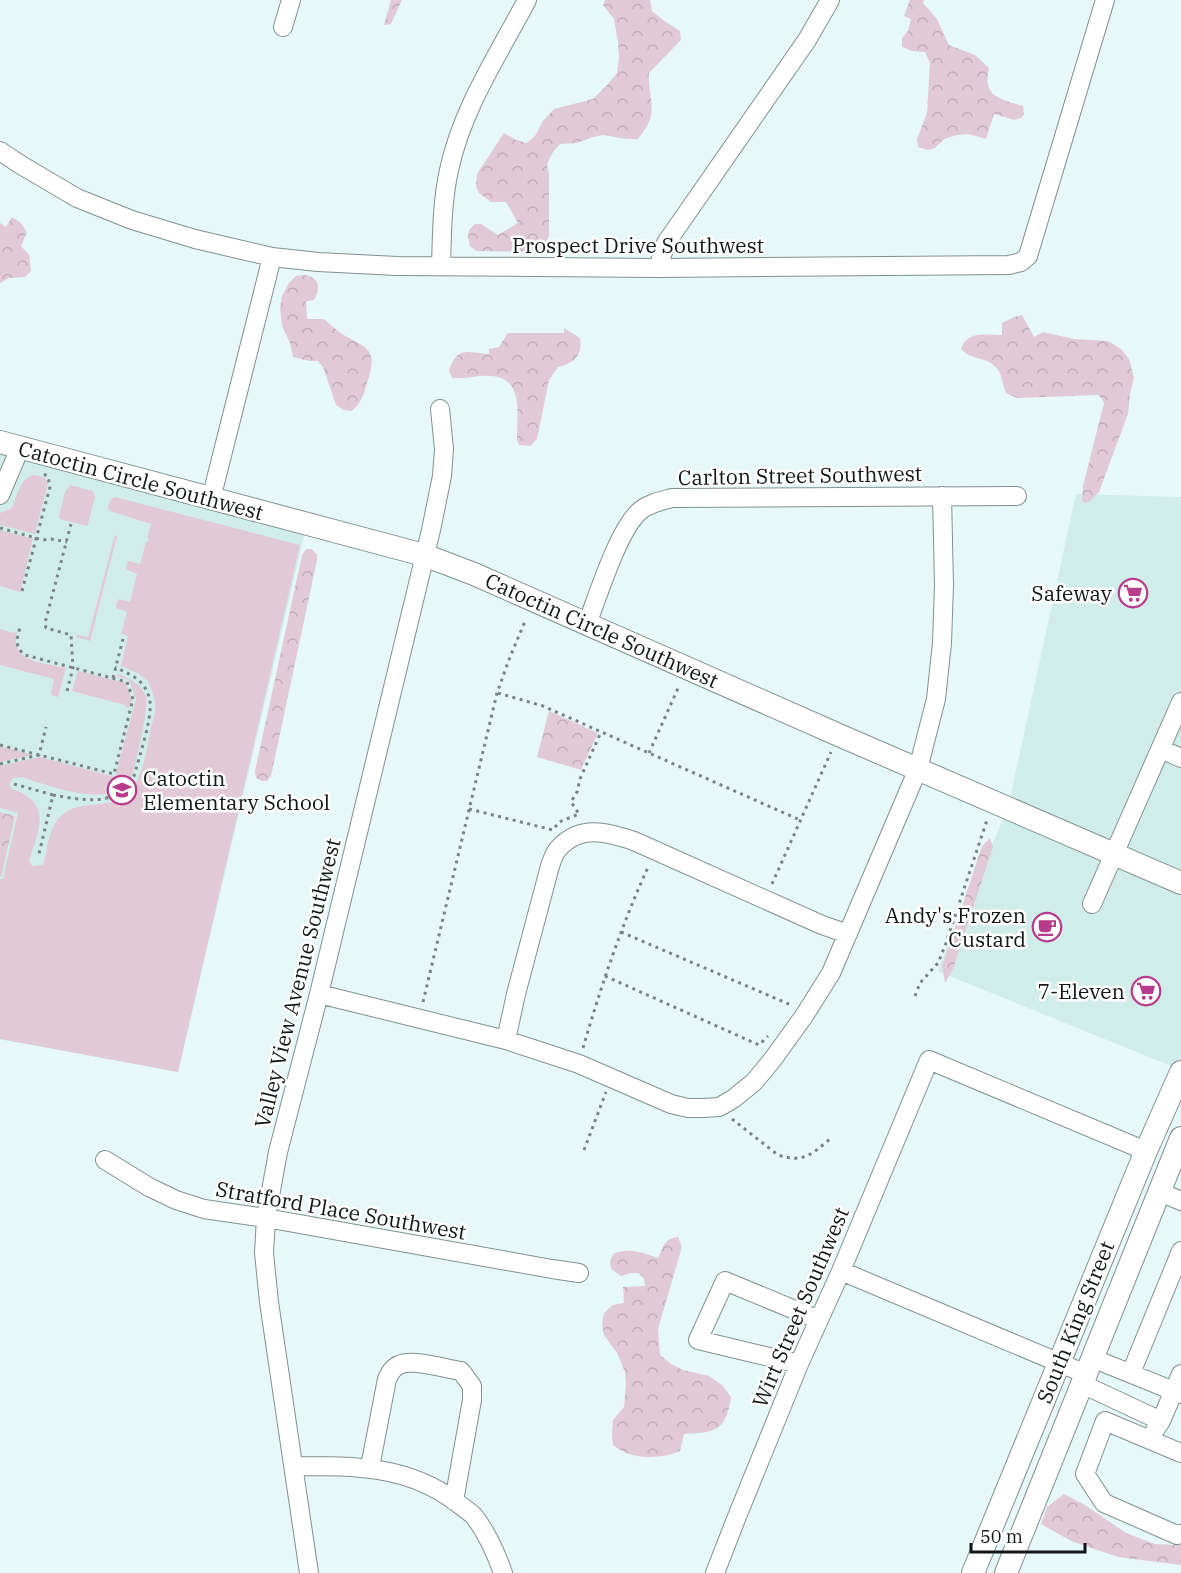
<svg xmlns="http://www.w3.org/2000/svg" width="1181" height="1573" viewBox="0 0 1181 1573" font-family="'IBM Plex Serif',serif">
<style>
.built{fill:#d1edea}
.grass{fill:#e1cad6}
.forest{fill:url(#forest-crowns)}
.lines{fill:none;stroke-linecap:round;stroke-linejoin:round}
.minor-casing{stroke:#809190;stroke-width:20}
.major-casing{stroke:#809190;stroke-width:24}
.path{stroke:#798483;stroke-width:3;stroke-dasharray:3 4.5;stroke-linecap:butt}
.minor{stroke:#fff;stroke-width:18}
.major{stroke:#fff;stroke-width:22}
.labels{text-anchor:middle;dominant-baseline:central;stroke-width:5;stroke-linejoin:round;paint-order:stroke}
.street-label{font-size:21px;fill:#121817;stroke:#fff}
.poi-label{font-size:21px;fill:#121817;stroke:#fff;text-anchor:end}
</style>
<defs>
<pattern id="forest-crowns" width="20" height="18" patternUnits="userSpaceOnUse" patternTransform="scale(1.5)"><rect width="20" height="18" fill="#e1cad6"/><path d="M2 6a3 3 0 1 1 6 0M12 15a3 3 0 1 1 6 0" fill="none" stroke="#c0adb7"/></pattern>
</defs>
<rect width="100%" height="100%" fill="#e6f8f7"/>
<path class="built" d="M0,443L307,524L178,1072L0,1039Z
M1076,494L1181,497V1070L937,971L1008,808Z"/>
<path class="grass" d="M33,475L44,477L48,483L35,534L0,525V513L12,508C17,495 19,481 33,475Z
M70,485L93,491L95,497L88,524L87,526L60,519L59,517L65,492Z
M115,497L300,545L178,1072L0,1039V879H3L18,813L0,808V766L40,757L115,777L136,699L129,680L117,677L118,674C129,678 142,684 146,697C149,708 136,763 132,775C129,781 122,789 116,791C91,802 47,785 21,777L13,778L9,785L12,789C52,802 40,829 29,860L32,866L43,865C48,849 48,827 62,815C80,799 108,810 127,795C130,792 133,788 135,784C144,770 148,743 151,727C153,721 155,714 155,709C156,701 152,688 148,682C142,674 130,670 121,666L128,636L121,634L127,612L116,608V604L119,599L130,602L137,574L126,569L127,562L129,561L140,564L146,542H148L149,538L147,537L151,524L110,511L108,508C109,503 110,499 115,497Z
M0,530L33,539L20,592L0,586Z
M115,535L117,536L90,641L76,637L77,635L88,637Z
M0,629L14,633L15,632H17C8,662 45,663 66,668L58,697L51,695L54,679L0,665Z
M78,671L126,683L132,699L129,708L125,707V705L72,691Z
M0,746L32,755L0,762Z"/>
<path class="forest" d="M391,0H402L391,24L384,25Z
M605,0H650L652,11L663,20L680,31L681,40L649,73C648,104 661,110 638,139H626L603,135L593,137L577,143L560,144L553,152L547,164L549,175V236L544,247L537,252L476,251L470,246L468,237L469,230L475,224H481L498,235L518,223L506,202H491L479,193L476,187L477,174L504,133L516,140L527,143L535,136L543,121L554,109L593,99L607,85L617,73L619,58L618,42L614,19L603,5Z
M910,0H924L923,3L937,19L949,45L975,55L989,68C982,97 1000,99 1023,106L1024,114L1021,118L1014,120L994,114L986,139L969,134L957,135L944,139L935,148L928,150L918,147L917,139L927,113L930,63L925,52L912,51L902,47V38L908,31L911,19L904,16Z
M12,217L20,222L27,232L21,246L29,255L31,271L25,277L9,278L0,283V223L6,227Z
M305,275C321,278 320,289 314,300L306,301L307,319H324C330,324 336,330 342,334C369,349 378,349 367,383C364,394 361,403 352,411L343,410L336,405L323,367L318,361H309L293,357L290,343L282,326L280,308L282,296L289,283L296,276Z
M1022,315L1034,337L1043,332L1074,339L1108,341L1121,349L1129,359L1134,377L1130,394L1128,414L1099,492L1090,501L1085,503L1082,501L1083,486L1104,403L1102,399L1098,395L1017,398L1006,393C1003,386 1002,375 998,370C989,356 971,361 961,349C967,330 986,335 1002,335V323L1014,317Z
M564,328L580,338C583,356 574,363 558,367L549,380L537,439L530,446L519,445L517,440C517,408 525,372 480,376C471,377 462,379 452,378L449,371C457,346 466,352 489,354V349L499,347L508,333H564Z
M306,549H311L317,554V560L271,776L267,781H262L256,778L255,771L302,555Z
M549,711L598,733L581,770L537,757Z
M0,812L15,816L1,877L0,876Z
M990,838L993,847L953,969L945,983L942,966L982,846Z
M678,1237L682,1247L658,1329L660,1355L671,1364L683,1370L709,1376L722,1385L731,1397C726,1431 715,1433 684,1434L680,1451C665,1458 641,1459 626,1453C622,1451 617,1448 613,1445L612,1434L613,1420L624,1407L626,1385L625,1372L617,1353L604,1335L602,1325L604,1313L613,1305L624,1303L623,1287L645,1286L644,1279L639,1273H631L621,1276L611,1269L610,1261L613,1254C629,1247 643,1253 658,1258C663,1247 665,1238 678,1237Z
M1064,1494L1085,1505L1126,1533L1155,1544L1181,1545V1565L1118,1557L1071,1541L1041,1524L1047,1507Z"/>
<g class="lines">
<g class="minor-casing">
<path id="minor" d="M283,27L291,0
M0,151L21,165L77,198L132,220L195,239L272,257L318,262L397,266L658,268L1009,265L1021,262L1028,256L1105,0
M441,266C442,234 442,202 449,170C462,109 498,55 527,0
M658,268L666,243L807,40L830,0
M0,495L20,448
M211,499L272,257
M587,624C598,596 619,527 641,510C650,503 661,501 672,498L1017,496
M1161,749L1181,758
M1092,904L1181,702
M319,994L506,1040L579,1064L671,1104L688,1108H703L719,1107L733,1099L754,1082L773,1059L804,1016L831,973L918,769L936,699L942,643L944,585L942,496
M506,1040L516,994L550,866C552,861 554,853 558,849C580,824 607,832 634,841L822,925L848,934
M105,1160L149,1187L176,1200L204,1209L266,1218L552,1269L579,1273
M1160,1192L1181,1201
M841,1271L1086,1374
M1092,1358L1181,1394
M799,1364L698,1340L725,1281L819,1320
M1131,1373L1181,1251
M1082,1384L1161,1421
M1155,1430L1161,1421L1181,1374
M1181,1453L1105,1421L1085,1474L1104,1503L1177,1535L1181,1534
M294,1466C352,1466 407,1465 456,1502C461,1506 469,1511 474,1516C487,1533 496,1553 503,1573
M370,1467L387,1379C390,1373 392,1368 399,1365C413,1358 445,1369 461,1371L472,1386V1400L454,1501
M309,1573L269,1302L264,1253L266,1218L278,1152L319,994L431,530L442,476L444,449L440,409
M715,1573L736,1519L799,1364L841,1271L929,1060L1146,1151"/>
</g>
<g class="major-casing">
<path id="major" d="M0,442L424,555L474,574L841,736L1181,883
M973,1573L1146,1151L1181,1072
M1006,1573L1181,1138"/>
</g>
<path class="path" d="M0,528L43,540L51,539L67,542
M22,591L50,487L48,477L44,474
M113,678L123,639
M67,691L73,668L71,635L46,628L45,623L71,524
M498,693L543,706L800,820
M0,745L114,774L133,699L127,682L25,655C15,648 16,639 20,628
M649,753L679,686
M0,764L39,755L46,727
M14,784L53,795L39,854
M53,795C81,800 120,808 134,776C139,757 152,720 150,702C149,696 147,690 143,685C136,676 125,672 115,667
M469,809L553,830L559,822L579,814L571,802L577,792L580,779L601,732
M772,884L831,752
M621,932L791,1005L790,1007
M605,976L759,1045L768,1036
M915,996L920,983L938,963L945,946L987,820
M423,1002L497,693L510,657L526,619
M583,1048C601,986 622,924 649,865
M732,1119L778,1155C803,1163 811,1155 830,1139
M584,1150L606,1092"/>
<use href="#minor" class="minor"/>
<use href="#major" class="major"/>
</g>
<defs>
<g id="supermarket-ring" transform="scale(1.5)"><circle r="9.5" fill="#fff" stroke="#b83c8c" stroke-width="1.5"/><path d="M-6-5.5h2.5l.6 2H6L4.5 2H-2.5L-4.4-4H-6ZM-1.5 3.2a1.3 1.3 0 1 0 .1 0ZM3 3.2a1.3 1.3 0 1 0 .1 0Z" fill="#b83c8c"/></g>
<g id="school-ring" transform="scale(1.5)"><circle r="9.5" fill="#fff" stroke="#b83c8c" stroke-width="1.5"/><path d="M0-5L7-2L0 1L-7-2ZM-4 1L0 2.5L4 1V4Q0 6-4 4Z" fill="#b83c8c"/></g>
<g id="cafe-ring" transform="scale(1.5)"><circle r="9.5" fill="#fff" stroke="#b83c8c" stroke-width="1.5"/><path d="M-5.5-4.5H6V0H3Q3 3.5 0 3.5H-2.5Q-5.5 3.5-5.5 0ZM3-3.2v2h1.7v-2ZM-6 4.5H4V6H-6Z" fill="#b83c8c"/></g>
</defs>
<g fill-rule="evenodd">
<use href="#supermarket-ring" x="1133" y="593"/>
<use href="#school-ring" x="122" y="790"/>
<use href="#cafe-ring" x="1047" y="927"/>
<use href="#supermarket-ring" x="1146" y="991"/>
</g>
<g class="labels">
<g class="street-label">
<text x="638" y="245">Prospect Drive Southwest</text>
<text transform="translate(800 475) rotate(-1)">Carlton Street Southwest</text>
<text transform="translate(141 480) rotate(15)">Catoctin Circle Southwest</text>
<text transform="translate(602 630) rotate(24)">Catoctin Circle Southwest</text>
<text transform="translate(297 983) rotate(-76)">Valley View Avenue Southwest</text>
<text transform="translate(341 1210) rotate(10)">Stratford Place Southwest</text>
<text transform="translate(800 1307) rotate(-67)">Wirt Street Southwest</text>
<text transform="translate(1075 1322) rotate(-68)">South King Street</text>
</g>
<g class="poi-label">
<text x="1112" y="593">Safeway</text>
<text x="143" y="778" text-anchor="start">Catoctin<tspan x="143" dy="24">Elementary School</tspan></text>
<text x="1026" y="915">Andy's Frozen<tspan x="1026" dy="24">Custard</tspan></text>
<text x="1125" y="991">7-Eleven</text>
</g>
</g>
<path d="M971 1543v9h114v-9" fill="none" stroke="#121817" stroke-width="3"/>
<text x="980" y="1543" font-size="18" fill="#121817" stroke="#ffffff" stroke-width="4.5" paint-order="stroke">50 m</text>
</svg>
